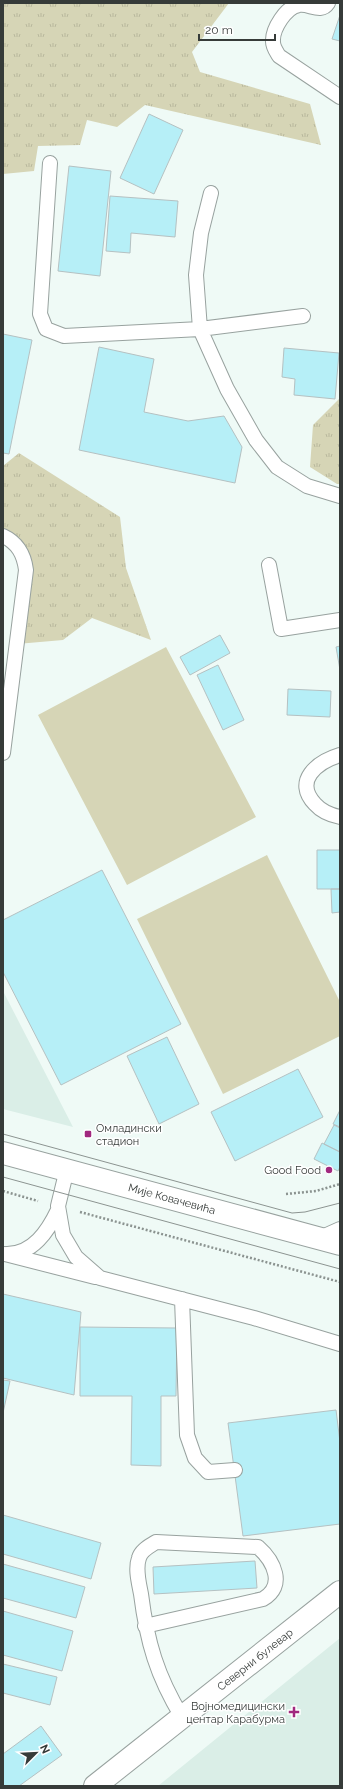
<svg xmlns="http://www.w3.org/2000/svg" width="343" height="1789" viewBox="0 0 343 1789" font-family="Raleway,sans-serif">
<style>
.built{fill:#daeee7}
.grass{fill:url(#grass-tufts)}
.park{fill:#d6d5b6}
.building{fill:#b6eff7;stroke:#b5c1c2}
.lines{fill:none;stroke-linecap:round;stroke-linejoin:round}
.service-casing{stroke:#98a29f;stroke-width:16}
.tertiary-casing{stroke:#98a29f;stroke-width:24}
.secondary-casing{stroke:#98a29f;stroke-width:24}
.path{stroke:#8b9390;stroke-width:2.5;stroke-dasharray:2 2;stroke-linecap:butt}
.service{stroke:#fff;stroke-width:14}
.tertiary{stroke:#fff;stroke-width:22}
.secondary{stroke:#fff;stroke-width:22}
.tram{stroke:#8c9491;stroke-width:1}
.poi-dot{fill:#a1287f;stroke:#fff;stroke-width:1.5}
.labels{text-anchor:middle;dominant-baseline:central;stroke-width:3;stroke-linejoin:round;paint-order:stroke}
.poi-label{font-size:11px;fill:#363b39;stroke:#fff;text-anchor:end}
.street-label{font-size:11px;fill:#363b39;stroke:#fff}
</style>
<defs>
<pattern id="grass-tufts" width="24" height="20" patternUnits="userSpaceOnUse"><rect width="24" height="20" fill="#d6d5b6"/><path d="M3 7l-1-3M5 7V3M7 7l1-3M15 17l-1-3M17 17v-4M19 17l1-3" fill="none" stroke="#b8b89d"/></pattern>
</defs>
<rect width="100%" height="100%" fill="#effaf6"/>
<path class="built" d="M3,991L73,1127L3,1109Z
M340,1638V1786H158Z"/>
<path class="grass" d="M3,3H229L192,52L200,72L310,104L321,145L145,105L117,127L87,120L80,145L38,146L34,171L3,174Z
M340,398V484H337L310,467L313,425Z
M19,453L120,517L126,568L151,640L92,618L63,640L17,644L26,570L3,538V466Z"/>
<path class="park" d="M166,647L256,817L127,885L38,715Z
M267,855L340,1002V1036L223,1094L137,919Z"/>
<path class="building" d="M340,15V41L332,39Z
M149,114L183,130L154,194L120,178Z
M69,166L111,171L100,276L58,271Z
M110,196L178,201L175,237L131,233L130,253L106,251Z
M3,334L32,340L9,454L3,453Z
M99,347L154,359L144,412L188,421L224,416L242,447L235,483L79,450Z
M284,348L339,353L335,399L294,395L295,379L282,377Z
M220,635L230,653L190,675L180,657Z
M340,646V670L336,647Z
M218,665L244,720L223,730L197,675Z
M288,689L331,691L330,717L287,715Z
M317,850H340V889H317Z
M102,870L181,1024L61,1085L3,972V920Z
M331,889H340V912L332,913Z
M167,1037L199,1104L159,1124L127,1056Z
M298,1069L323,1117L235,1161L211,1112Z
M340,1110V1127L333,1124Z
M334,1125L340,1128V1152L324,1144Z
M322,1143L340,1152V1167L338,1171L314,1159Z
M3,1294L81,1312L74,1395L3,1378Z
M80,1327L177,1328L176,1396H161V1466L131,1465L132,1396H80Z
M3,1380L10,1381L3,1413Z
M336,1410L340,1442V1524L243,1536L228,1423Z
M3,1515L101,1543L91,1579L3,1554Z
M255,1561L257,1588L154,1594L153,1567Z
M3,1564L85,1587L76,1618L3,1598Z
M3,1611L73,1631L62,1671L3,1655Z
M3,1664L57,1677L50,1705L3,1693Z
M41,1726L62,1755L19,1786H3V1754Z"/>
<g class="lines">
<g class="service-casing">
<path id="service" d="M328,3C321,14 309,3 299,5C286,7 272,29 273,42C273,47 276,51 279,56L340,97
M50,163L40,314L46,329L64,336L200,329L303,316
M211,193L201,233L196,275L200,329L227,389L256,440L277,467L307,486L340,496
M3,536C18,543 24,554 26,570L3,753
M269,565L281,629L340,620
M340,755C317,762 293,781 315,804C322,812 330,815 340,817
M67,1169L58,1206L63,1235L76,1257L100,1278L254,1318L340,1344
M320,1238L340,1229
M5,1254L95,1277
M7,1254C33,1254 48,1231 58,1210
M182,1299L187,1435L195,1458L208,1472L235,1470
M145,1626L263,1599C286,1586 274,1561 258,1547L156,1542C150,1546 141,1550 139,1558C135,1569 139,1583 141,1594C147,1642 157,1676 182,1717"/>
</g>
<g class="tertiary-casing">
<g id="tertiary">
<path id="s1" d="M95,1786L340,1592"/>
</g>
</g>
<g class="secondary-casing">
<g id="secondary">
<path id="s2" d="M3,1153L340,1244"/>
</g>
</g>
<path class="path" d="M3,1191L38,1201
M286,1194L316,1191L340,1184
M80,1212L340,1282"/>
<use href="#service" class="service"/>
<use href="#tertiary" class="tertiary"/>
<use href="#secondary" class="secondary"/>
<path class="tram" d="M3,1134L292,1213L305,1212L340,1203
M3,1177L340,1269"/>
</g>
<g class="poi-dot">
<rect x="84" y="1130" width="8" height="8" rx="2"/>
<circle cx="329" cy="1170" r="4"/>
<path d="M292 1706h4v4h4v4h-4v4h-4v-4h-4v-4h4z"/>
</g>
<g class="labels">
<g class="poi-label">
<text x="96" y="1128" text-anchor="start">Омладински<tspan x="96" dy="13">стадион</tspan></text>
<text x="321" y="1170">Good Food</text>
<text x="285" y="1706">Војномедицински<tspan x="285" dy="13">центар Карабурма</tspan></text>
</g>
<g class="street-label">
<text stroke="none"><textPath href="#s2" startOffset="175">Мије Ковачевића</textPath></text>
<text stroke="none"><textPath href="#s1" startOffset="204">Северни булевар</textPath></text>
</g>
</g>
<rect width="343" height="1789" fill="none" stroke="#363b39" stroke-width="8"/>
<g transform="translate(36 1753) rotate(66)" stroke="#ffffff" stroke-width="3" paint-order="stroke">
<path d="M0-3L7 15L0 10L-7 15Z" fill="#363b39"/>
<text y="-6" font-size="11" font-weight="bold" text-anchor="middle" fill="#363b39">N</text>
</g>
<path d="M199 34v6h76v-6" fill="none" stroke="#363b39" stroke-width="2"/>
<text x="205" y="34" font-size="12" fill="#363b39" stroke="#ffffff" stroke-width="3" paint-order="stroke">20 m</text>
</svg>
